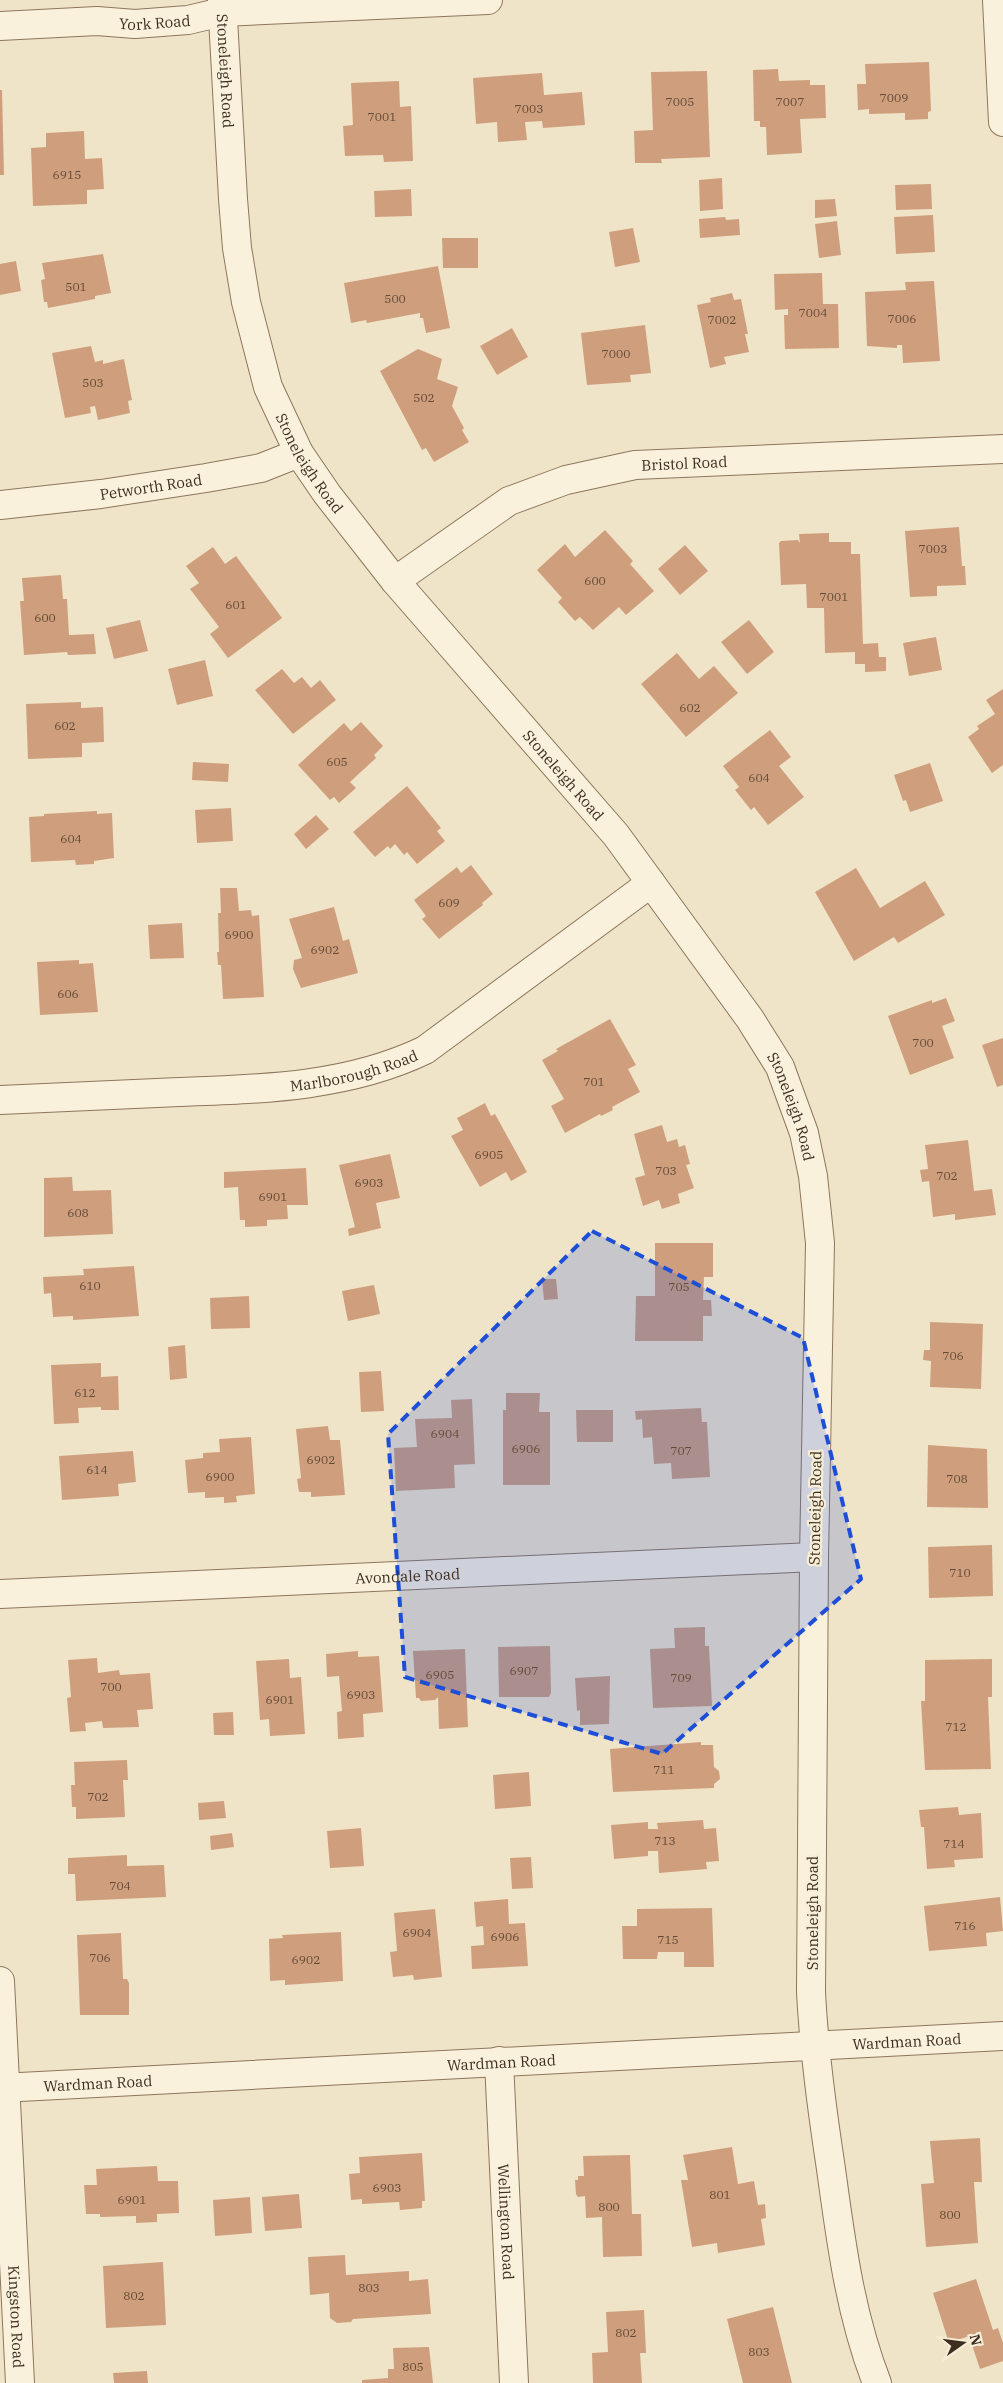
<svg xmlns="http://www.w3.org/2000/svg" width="1003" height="2383" viewBox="0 0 1003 2383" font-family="'IBM Plex Serif',serif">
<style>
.building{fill:#cf9f7d}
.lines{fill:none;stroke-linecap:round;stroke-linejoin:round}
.minor-casing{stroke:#8d765c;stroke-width:30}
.minor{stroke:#faf1dc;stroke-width:28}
.marked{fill:#1d4ed8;fill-opacity:0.2;stroke:#1d4ed8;stroke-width:4;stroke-dasharray:10 6;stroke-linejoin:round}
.labels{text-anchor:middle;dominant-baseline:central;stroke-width:4.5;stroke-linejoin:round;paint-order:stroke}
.number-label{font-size:12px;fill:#624a37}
.street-label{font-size:15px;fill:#3d2e20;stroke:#f7eed8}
</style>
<rect width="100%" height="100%" fill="#f0e4c8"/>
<path class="building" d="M929,62L931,111L928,112V119L905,120V113L869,114V109L858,110L857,84H866L865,64Z
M778,69L779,81L810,80V85H825L826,118L800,119L802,153L767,155L766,127H760V121H754L753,70Z
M707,71L710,157L661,159L662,163H635L634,131L653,130L651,72Z
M542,73L544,95L582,92L585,125L543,128L542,121L525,122L527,140L498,142L497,122L476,124L473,78Z
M399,81L400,107L411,106L413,161L384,162L383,155L345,156L343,126L353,125L351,83Z
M0,90H2L4,175H0Z
M84,131L85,159L102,158L104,189L87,190V204L33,206L31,148L46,147V133Z
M722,178L723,209L700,211L699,180Z
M931,184L932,209L896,210L895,185Z
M411,189L412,216L375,217L374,191Z
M835,199L837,216L815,218V200Z
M933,215L935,252L896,254L894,217Z
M725,217L726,220L739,219L740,235L700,238L699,219Z
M837,221L841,255L819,258L815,224Z
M633,228L640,262L615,267L609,232Z
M442,238H478V268H443Z
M103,254L111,293L95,296V299L48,308L47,302H44L41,280L45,279L42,263Z
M16,261L21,291L0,295V264Z
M438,266L450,328L426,333L423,318H420V313L367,323L366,320L351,323L344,283Z
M822,273L823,304H838L839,348L785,349L784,315H788V309L775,310L774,274Z
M934,281L940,361L903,363L902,345H897V348L867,346L865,292L906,290L905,282Z
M732,293L734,300L741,299L748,334H745L749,352L724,357L726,364L710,368L697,305L711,302L710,298Z
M645,325L651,373L630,375L631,382L587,385L581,333Z
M512,328L528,357L497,375L480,346Z
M91,346L95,362L103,360V364L124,359L132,400L128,401L130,413L98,420L95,406L90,407L91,413L65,418L52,353Z
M418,349L442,359L437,379L458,387L452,406L464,428L462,430L469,442L434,462L426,448L422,450L380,371Z
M959,527L962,566H965L966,585L937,586V596L910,597L905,531Z
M605,530L633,561L630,564L654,591L626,615L619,607L593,630L580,617L575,621L558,602L562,598L537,570L565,544L575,557Z
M829,533V542H851V554H860L863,644L878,643L879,657H886V671L865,672V664H855V652L825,653L824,608H807L806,584L781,585L779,543L781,541L798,540L800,543L799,534Z
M685,545L708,571L680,595L658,569Z
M213,547L225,564L236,556L282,618L228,658L210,634L219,627L190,589L199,583L186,566Z
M61,575L63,599H67L69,635L94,634L96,654L68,655L67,652L24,655L20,601H24L22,578Z
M140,620L148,651L114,659L106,628Z
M749,620L774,652L747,674L721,642Z
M936,637L942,670L909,676L903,643Z
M677,653L699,679L714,666L738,693L686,737L641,684Z
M205,660L213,696L177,705L168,669Z
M282,669L294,683L302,677L311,688L320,680L336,700L293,734L255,690Z
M1003,689V765L992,773L968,737L979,729L977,726L995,714L986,700Z
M81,702V708L103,707L104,742L82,743V757L28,759L26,704Z
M361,722L383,746L374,755L376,758L350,782L356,788L339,803L334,797L330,800L298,765L344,723L351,731Z
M770,730L791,757L779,766L804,797L768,825L754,807L751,810L735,790L739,787L723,766Z
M193,762L229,764L228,782L192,780Z
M930,763L943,801L910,812L906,800L903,801L894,775Z
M407,786L441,828L437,831L445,841L417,864L407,852L404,855L395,844L390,849L388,846L375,857L353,832Z
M231,808L233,841L197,843L195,810Z
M97,811V814L112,813L114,858L94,861V864L76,865L75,860L31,862L29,817L44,816V814Z
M316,815L329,829L306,849L294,834Z
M471,865L493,894L482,903L483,905L439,939L422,919L426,916L414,900L457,867L461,873Z
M856,868L880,908L925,881L945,915L898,943L894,937L854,961L815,892Z
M220,888H237L239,911L251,910L252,916L259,915L264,997L223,999L221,965H218L217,952H219L218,913H221Z
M334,907L343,941L349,939L358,973L301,988L293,969L294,960L302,958L289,919Z
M182,923L184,958L150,959L148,925Z
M79,960V964L93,963L98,1012L40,1015L37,962Z
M946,998L955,1021L942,1026L954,1058L910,1075L888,1016L932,1000V1003Z
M610,1019L636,1065L628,1069L640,1092L612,1107L613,1110L601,1116L600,1114L565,1133L551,1106L564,1099L542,1060L558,1051L556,1049Z
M1003,1038V1085L997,1087L982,1045Z
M485,1103L491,1116L495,1114L527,1172L511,1181L506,1172L480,1187L451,1136L463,1130L457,1118Z
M662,1125L667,1142L677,1139L679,1147L685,1145L690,1164L686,1165L694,1188L678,1194L680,1203L662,1209L659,1200L643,1206L635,1178L645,1175L634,1134Z
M968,1140L974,1191L992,1189L996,1215L955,1220V1214L933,1217L929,1181L922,1182L920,1170L928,1169L925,1145Z
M390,1154L400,1198L376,1203L381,1228L349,1236L348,1229L355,1227L339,1165Z
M306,1168L308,1205H287L288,1219L267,1220V1226L245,1227V1220H240L238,1187L224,1188V1172Z
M72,1177L73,1191L111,1190L113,1234L44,1237V1178Z
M655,1243H713V1277H704L703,1300H711L712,1316H703V1341H635L636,1296H655Z
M134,1266L139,1316L73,1320V1316L53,1317L51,1293L44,1294L43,1277L84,1275L83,1269Z
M542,1279H556L558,1299L544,1300Z
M374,1285L380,1314L348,1321L342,1291Z
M249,1296L250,1328L211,1329L210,1298Z
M930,1322L983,1324L981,1389L930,1387L931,1361L923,1360L924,1350H930Z
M185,1345L187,1378L170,1380L168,1347Z
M101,1363V1377L118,1376L119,1410H101V1407L78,1408L79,1423L54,1424L51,1365Z
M381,1371L384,1411L361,1412L359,1372Z
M506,1393H540L539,1412H550V1485H503V1410H506Z
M472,1399L475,1464L454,1465L455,1488L396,1491L394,1448L417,1447L415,1419L452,1418L451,1400Z
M701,1408L702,1422H707L710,1477L672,1479L671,1463L654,1464L652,1437L643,1438L642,1419L636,1420L635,1411Z
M576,1410H613V1442H577Z
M328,1426L330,1440H340L345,1495L311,1497V1492H299L297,1479L301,1478L296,1429Z
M251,1437L255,1494L236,1496L237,1502L224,1503V1497L205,1498V1492L188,1493L185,1460L203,1458V1453L220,1452L219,1439Z
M928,1445L987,1449L988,1508L927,1507Z
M133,1451L136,1482L118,1484L119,1496L62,1500L59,1456Z
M992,1545L993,1596L929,1598L928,1547Z
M705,1627V1646H709L712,1706L653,1708L650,1649L675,1648L674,1628Z
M550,1646L551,1693L549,1697H499L498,1647Z
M465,1649L468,1727L439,1729L438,1697L435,1700L421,1701L419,1698H416L413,1651Z
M358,1651V1657L379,1656L383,1712L363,1714L364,1737L338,1739L337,1712L342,1711L339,1676L327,1677L326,1654Z
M97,1658L98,1673L119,1670L120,1675L150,1673L153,1709L137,1710L139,1727L103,1728L102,1721L85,1723L86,1731L70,1732L67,1698L71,1697L68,1660Z
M289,1659L290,1678L301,1677L305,1734L270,1736L269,1719L260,1720L256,1661Z
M992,1659V1697H988L991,1769L925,1770L921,1701H925V1660Z
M610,1676L609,1724L580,1725V1710L577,1711L575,1678Z
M233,1712L234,1735H214L213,1713Z
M701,1742V1745H713L714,1767L719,1771L720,1779L714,1784V1788L613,1792L610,1749Z
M127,1760L128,1780H123L125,1817L76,1819V1807H72L71,1785H75L74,1762Z
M529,1772L531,1806L495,1809L493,1775Z
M224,1801L226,1818L199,1820L198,1803Z
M958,1807L959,1815L981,1813L983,1858L954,1860L955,1867L927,1869L924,1827H921L919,1810Z
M703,1820L704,1829L716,1828L719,1861L706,1862L707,1869L659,1873L658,1851H648V1856L614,1859L611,1825L648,1822V1829H658L657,1823Z
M361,1828L364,1866L330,1868L327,1831Z
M232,1833L234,1847L211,1850L210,1836Z
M127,1855V1866L164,1865L166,1897L76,1901L75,1874H68V1858Z
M531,1857L533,1888L512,1889L510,1858Z
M1000,1897L1003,1931L986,1933L987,1946L929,1951L924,1906Z
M508,1899L509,1924L525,1923L528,1966L472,1969L471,1946L484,1945L483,1926L476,1927L474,1902Z
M712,1908L714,1967H684V1952H658L657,1959H623L622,1926H637V1909Z
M435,1909L442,1977L414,1980L413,1975L393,1977L390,1952L397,1951L394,1913Z
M341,1932L343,1981L285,1985V1980L270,1981L269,1939L283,1938L282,1935Z
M121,1933L123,1979H127L129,1983V2015H80L77,1935Z
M980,2138L982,2182H974L978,2243L926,2247L921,2184L934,2183L930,2141Z
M732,2147L738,2184L754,2181L758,2205L765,2204L766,2218L761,2219L765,2245L718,2253L717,2243L692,2247L681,2180H688L683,2155Z
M422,2153L425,2201H422V2208L400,2210L399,2202L362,2204V2199L351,2200L349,2174L360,2173L359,2157Z
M630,2155L632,2214H641L642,2256L603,2257L602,2217L586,2218L585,2196L578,2197L576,2194L575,2180H578V2176H584L583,2156Z
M157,2166L158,2181H178L179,2213L157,2214V2222L136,2223V2216L100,2217V2214H86L84,2185H97L96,2169Z
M299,2194L302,2228L265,2231L262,2197Z
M250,2197L252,2233L215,2236L213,2200Z
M345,2255L346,2275L409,2271V2281L428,2279L431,2314L353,2319L351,2322L337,2323L330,2318L329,2293L310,2295L308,2257Z
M163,2262L166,2325L106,2328L103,2266Z
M976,2279L993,2330L998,2328L1003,2343V2361L980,2369L969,2336L949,2343L933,2293Z
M773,2307L792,2383H743L727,2319Z
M644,2310L646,2353H640L642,2383H593L592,2353L608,2352L606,2312Z
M429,2347L433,2383H362V2380L388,2378V2369H394L393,2348Z
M147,2371L148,2383H114L113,2373Z"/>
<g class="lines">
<g class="minor-casing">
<g id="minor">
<path id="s1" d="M222,0L233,199L237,248L246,302L268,387L299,453L327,494L395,581L616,835L750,1019L780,1067L804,1133L813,1176L820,1243L814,1557L811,1992C814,2052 822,2110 831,2169C841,2242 850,2314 877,2383"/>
<path d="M997,0L1003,122"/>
<path id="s2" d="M0,26L97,21L135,24L188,20L222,12L488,0"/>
<path id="s3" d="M0,505L101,494L206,478L261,468L299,453"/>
<path id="s4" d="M395,581L509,501L566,480L635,465L1003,449"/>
<path id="s5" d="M0,1100C60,1097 119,1095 179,1092C263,1089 348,1087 425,1050L651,883"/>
<path id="s6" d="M0,1594L814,1557"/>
<path id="s7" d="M0,1981L20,2383"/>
<path id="s8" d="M499,2061L514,2383"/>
<path id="s9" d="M0,2088L1003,2036"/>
</g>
</g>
<use href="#minor" class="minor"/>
</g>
<path class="marked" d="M592,1231L803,1338L861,1579L662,1754L405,1677L388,1434Z"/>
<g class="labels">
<g class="number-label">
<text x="894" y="97">7009</text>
<text x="680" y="101">7005</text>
<text x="790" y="101">7007</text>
<text x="529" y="108">7003</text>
<text x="382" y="116">7001</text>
<text x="67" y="174">6915</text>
<text x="76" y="286">501</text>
<text x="395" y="298">500</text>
<text x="813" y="312">7004</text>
<text x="902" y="318">7006</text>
<text x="722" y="319">7002</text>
<text x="616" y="353">7000</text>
<text x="93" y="382">503</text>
<text x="424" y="397">502</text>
<text x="933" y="548">7003</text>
<text x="595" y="580">600</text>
<text x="834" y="596">7001</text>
<text x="236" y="604">601</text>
<text x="45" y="617">600</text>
<text x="690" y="707">602</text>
<text x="65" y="725">602</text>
<text x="337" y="761">605</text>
<text x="759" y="777">604</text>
<text x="71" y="838">604</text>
<text x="449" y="902">609</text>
<text x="239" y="934">6900</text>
<text x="325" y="949">6902</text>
<text x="68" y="993">606</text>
<text x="923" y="1042">700</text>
<text x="594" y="1081">701</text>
<text x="489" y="1154">6905</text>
<text x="666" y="1170">703</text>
<text x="947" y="1175">702</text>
<text x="369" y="1182">6903</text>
<text x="273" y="1196">6901</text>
<text x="78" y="1212">608</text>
<text x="90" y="1285">610</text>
<text x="679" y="1286">705</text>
<text x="953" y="1355">706</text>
<text x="85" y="1392">612</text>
<text x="445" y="1433">6904</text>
<text x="526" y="1448">6906</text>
<text x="681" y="1450">707</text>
<text x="321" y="1459">6902</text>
<text x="97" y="1469">614</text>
<text x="220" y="1476">6900</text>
<text x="957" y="1478">708</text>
<text x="960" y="1572">710</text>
<text x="524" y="1670">6907</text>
<text x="440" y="1674">6905</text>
<text x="681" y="1677">709</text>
<text x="111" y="1686">700</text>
<text x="361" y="1694">6903</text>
<text x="280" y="1699">6901</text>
<text x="956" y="1726">712</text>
<text x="664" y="1769">711</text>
<text x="98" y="1796">702</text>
<text x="665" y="1840">713</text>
<text x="954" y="1843">714</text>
<text x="120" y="1885">704</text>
<text x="965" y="1925">716</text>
<text x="417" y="1932">6904</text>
<text x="505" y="1936">6906</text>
<text x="668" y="1939">715</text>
<text x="100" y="1957">706</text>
<text x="306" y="1959">6902</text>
<text x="387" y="2187">6903</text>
<text x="720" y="2194">801</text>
<text x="132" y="2199">6901</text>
<text x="609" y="2206">800</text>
<text x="950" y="2214">800</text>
<text x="369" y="2287">803</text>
<text x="134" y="2295">802</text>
<text x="626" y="2332">802</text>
<text x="759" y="2351">803</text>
<text x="413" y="2366">805</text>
</g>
<g class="street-label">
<text stroke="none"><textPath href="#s2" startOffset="155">York Road</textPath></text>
<text stroke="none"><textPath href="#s1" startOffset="71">Stoneleigh Road</textPath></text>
<text stroke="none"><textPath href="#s1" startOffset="478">Stoneleigh Road</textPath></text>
<text stroke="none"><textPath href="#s4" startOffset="320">Bristol Road</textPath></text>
<text stroke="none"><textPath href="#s3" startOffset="152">Petworth Road</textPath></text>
<text stroke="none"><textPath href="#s1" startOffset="881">Stoneleigh Road</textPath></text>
<text stroke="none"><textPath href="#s5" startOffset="356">Marlborough Road</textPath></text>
<text stroke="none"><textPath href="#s1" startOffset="1286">Stoneleigh Road</textPath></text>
<text transform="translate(815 1508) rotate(-89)">Stoneleigh Road</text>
<text stroke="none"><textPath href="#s6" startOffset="408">Avondale Road</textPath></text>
<text transform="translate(812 1913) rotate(-90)">Stoneleigh Road</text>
<text stroke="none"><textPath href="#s9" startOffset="908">Wardman Road</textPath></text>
<text stroke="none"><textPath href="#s9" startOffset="502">Wardman Road</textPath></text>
<text stroke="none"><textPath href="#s9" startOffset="98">Wardman Road</textPath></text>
<text stroke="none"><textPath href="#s8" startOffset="161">Wellington Road</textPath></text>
<text stroke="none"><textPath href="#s7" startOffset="336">Kingston Road</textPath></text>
</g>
</g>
<g transform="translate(963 2343) rotate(76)" stroke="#f7eed8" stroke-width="4" paint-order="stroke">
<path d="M0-4L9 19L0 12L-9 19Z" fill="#3d2e20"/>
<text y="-8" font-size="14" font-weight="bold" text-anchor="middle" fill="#3d2e20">N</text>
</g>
</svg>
